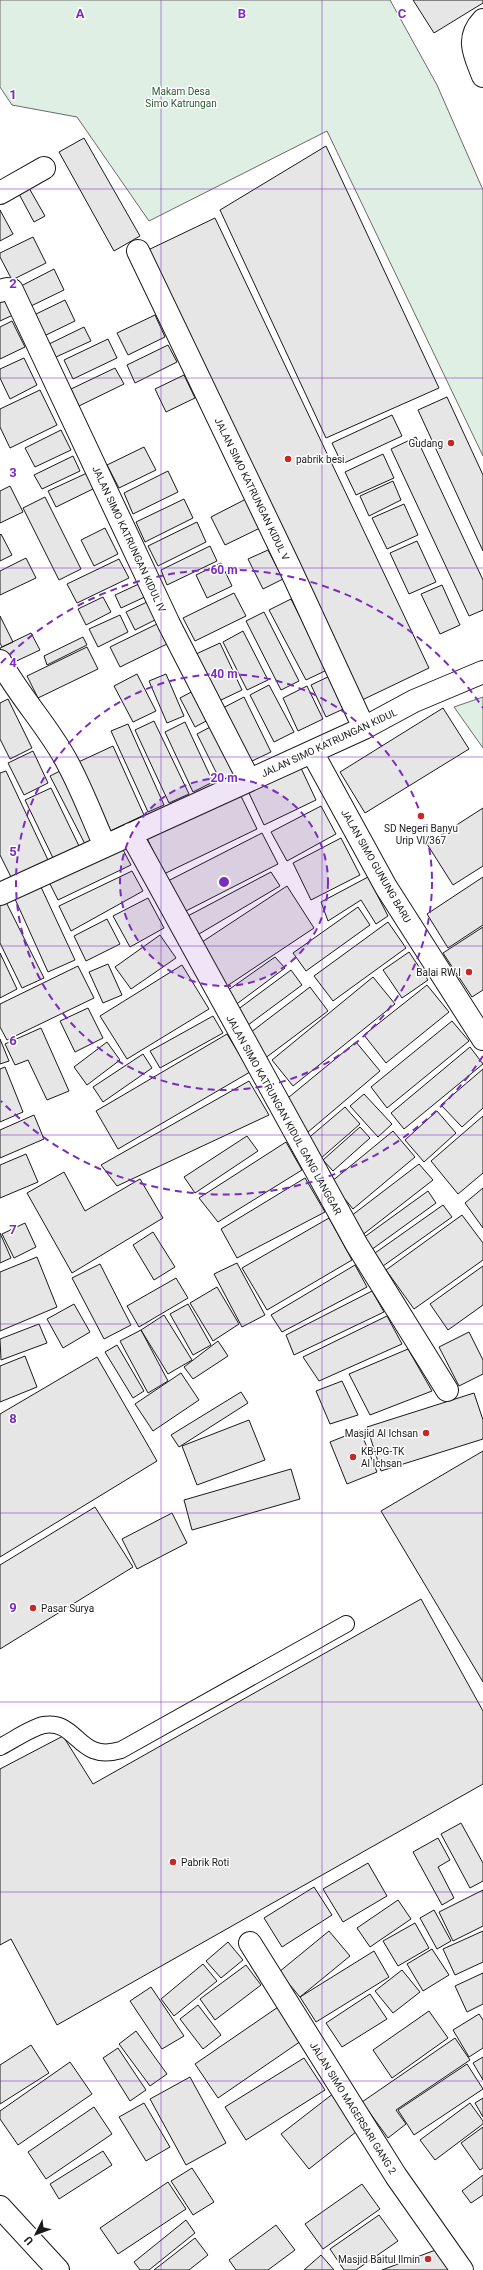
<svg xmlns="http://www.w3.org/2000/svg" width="483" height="2270" viewBox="0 0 483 2270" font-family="Roboto,sans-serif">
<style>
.green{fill:#e0efe3;stroke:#6a6a6a}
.building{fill:#e6e6e6;stroke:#1a1a1a}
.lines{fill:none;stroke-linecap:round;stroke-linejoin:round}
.service-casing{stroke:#1a1a1a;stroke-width:18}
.minor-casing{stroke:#1a1a1a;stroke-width:24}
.secondary-casing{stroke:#1a1a1a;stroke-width:24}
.service{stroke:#fff;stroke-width:16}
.minor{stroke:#fff;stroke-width:22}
.secondary{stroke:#fff;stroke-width:22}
.grid{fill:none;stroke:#7b2cbf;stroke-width:1;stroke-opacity:0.55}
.ring{fill:none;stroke:#7b2cbf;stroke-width:2;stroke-dasharray:7 5}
.poi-dot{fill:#c62828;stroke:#fff;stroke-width:1.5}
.labels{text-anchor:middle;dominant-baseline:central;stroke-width:3;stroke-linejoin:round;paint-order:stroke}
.park-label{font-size:10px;fill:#2b5a34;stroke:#fff}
.poi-label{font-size:10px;fill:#1a1a1a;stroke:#fff;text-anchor:end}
.street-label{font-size:10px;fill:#1a1a1a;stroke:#fff}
.grid-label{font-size:13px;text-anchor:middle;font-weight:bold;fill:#7b2cbf;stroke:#fff;stroke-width:3;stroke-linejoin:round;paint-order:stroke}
.centre{fill:#7b2cbf;stroke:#fff;stroke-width:2}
.ring-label{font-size:12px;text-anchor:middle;font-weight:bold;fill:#7b2cbf;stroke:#fff;stroke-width:3;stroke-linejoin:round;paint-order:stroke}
</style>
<rect width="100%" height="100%" fill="#fff"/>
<path class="green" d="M0,0H390L437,85L483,190V456L327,131L149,221L77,117L12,105L0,87Z
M483,697V748L454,707Z"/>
<path class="building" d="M413,0H483V3L434,33Z
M84,138L140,236L114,251L59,152Z
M326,146L439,388L326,438L220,210Z
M29,188L45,216L34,222L19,194Z
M0,210L13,234L0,241Z
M215,218L429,668L360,701L146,251Z
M33,237L46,263L12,280L0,257V253Z
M54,269L64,290L31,306L21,286Z
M4,295L13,315L0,321V297Z
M65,300L75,321L44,336L34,315Z
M155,315L165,337L128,355L117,333Z
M12,321L25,347L0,359V327Z
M84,327L91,341L56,357L49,344Z
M108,339L117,358L73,379L64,360Z
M168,345L177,362L135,383L127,365Z
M24,358L37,385L10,399L0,378V369Z
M115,368L124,384L79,406L71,389Z
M184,375L195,398L166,412L155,389Z
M40,390L57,425L10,448L0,427V409Z
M447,397L483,475V551L418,410Z
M392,415L402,436L342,464L332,443Z
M61,430L71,450L35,467L25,448Z
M416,437L483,580V610L469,616L391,449Z
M144,447L156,470L119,488L107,465Z
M383,454L394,478L356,495L345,472Z
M73,456L80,471L42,489L34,475Z
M168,471L178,492L133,514L124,493Z
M87,473L95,488L56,507L48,491Z
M393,481L401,500L369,516L360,496Z
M10,486L23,512L0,523V491Z
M45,497L81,569L59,580L23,508Z
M184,499L193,518L145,542L136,522Z
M246,499L260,528L225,545L211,517Z
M404,504L418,535L387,549L372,518Z
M197,522L206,542L158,566L148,546Z
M105,528L118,554L94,566L81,540Z
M1,534L12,555L0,561V535Z
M417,541L436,582L409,594L390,553Z
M210,546L217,561L167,585L161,570Z
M268,550L283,579L263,589L248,559Z
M26,558L36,578L0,595V571Z
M119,559L129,578L77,603L67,584Z
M221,563L232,586L207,598L196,575Z
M141,583L147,596L121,608L115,595Z
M442,585L460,625L440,634L421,594Z
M234,593L246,616L195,641L183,618Z
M103,597L111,612L86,625L78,609Z
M291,599L327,670L306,680L269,610Z
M147,602L155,620L135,630L126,612Z
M264,612L299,681L281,690L246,621Z
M120,615L128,632L98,647L89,629Z
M0,616L13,642L2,647L0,643Z
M157,624L167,644L120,667L110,647Z
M243,631L268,680L247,690L223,642Z
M31,633L40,650L8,665L0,648Z
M83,637L87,645L47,665L44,656Z
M220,643L242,690L219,701L196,654Z
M87,647L98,669L38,698L27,676Z
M137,674L156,711L133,722L114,686Z
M166,674L184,716L167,723L149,681Z
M334,674L350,706L326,717L311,685Z
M269,685L294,732L274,742L250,695Z
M307,686L323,719L298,731L283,698Z
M195,690L210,719L195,727L180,698Z
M244,697L271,752L248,763L221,709Z
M8,699L32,748L10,759L0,739V703Z
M443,708L469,749L365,813L340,772Z
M154,721L189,794L169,803L135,730Z
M185,722L213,782L193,792L165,732Z
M128,724L164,805L148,812L111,731Z
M216,724L239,773L221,782L197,734Z
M113,746L144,815L104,834L72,765Z
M33,751L48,783L24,795L8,763Z
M300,766L316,800L264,825L248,791Z
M64,769L99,837L85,844L50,776Z
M6,771L48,860L11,877L0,855V773Z
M51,788L79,846L53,858L25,800Z
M239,792L257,829L164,874L146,836Z
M321,806L336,834L287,861L271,832Z
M483,808V866L453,885L427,844Z
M262,833L278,864L182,913L166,882Z
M341,838L360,875L311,900L293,863Z
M120,844L131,865L58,900L47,878Z
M132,871L143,891L71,931L59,906Z
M271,872L280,886L194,937L184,918Z
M368,877L388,916L376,924L361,900L328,921L321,902Z
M483,877V925L448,948L427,914Z
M287,886L314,928L224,988L196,946Z
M41,887L75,960L48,972L15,899Z
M148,898L164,928L130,947L113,916Z
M6,902L44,978L22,988L0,943V905Z
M358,907L370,925L306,971L293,953Z
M107,919L120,944L86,961L74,936Z
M388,922L406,948L333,1001L314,976Z
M483,927V990L472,997L443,953Z
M160,935L176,958L131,989L115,967Z
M409,952L428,980L402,998L383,970Z
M0,953L17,989L0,998Z
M275,957L285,968L234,1006L224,993Z
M108,964L122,995L103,1003L89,972Z
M182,965L209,1009L127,1059L100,1016Z
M78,966L94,998L7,1040L0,1027V1004Z
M291,970L302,985L244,1028L233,1013Z
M373,977L395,1004L293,1086L272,1060Z
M427,985L449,1012L386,1063L364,1035Z
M310,987L328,1011L264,1059L246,1036Z
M88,1008L103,1038L75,1052L60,1021Z
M213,1016L223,1033L160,1068L150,1051Z
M452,1021L469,1041L387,1108L371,1087Z
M41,1028L69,1091L47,1100L28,1060L15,1065L5,1044Z
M227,1034L250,1072L118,1149L96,1111Z
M0,1039L9,1061L0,1064Z
M107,1042L120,1060L87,1085L74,1067Z
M356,1042L380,1071L308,1132L283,1102Z
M470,1047L483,1064L404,1129L391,1113Z
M143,1054L152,1068L103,1102L93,1087Z
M5,1067L23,1112L0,1122V1069Z
M483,1069V1108L462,1127L441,1105Z
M249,1081L269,1115L117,1186L101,1165Z
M364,1094L392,1124L378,1137L350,1106Z
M345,1107L360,1124L320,1159L305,1141Z
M437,1111L456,1133L424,1162L405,1140Z
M34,1115L44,1139L0,1158V1130Z
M483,1116V1173L458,1194L431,1161Z
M360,1127L370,1138L333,1171L323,1160Z
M393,1131L415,1157L353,1209L331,1182Z
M247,1136L258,1151L195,1193L184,1177Z
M286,1142L302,1170L218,1222L199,1198Z
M26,1154L38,1182L0,1198V1165Z
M419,1164L433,1180L361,1236L351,1216Z
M64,1172L85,1211L140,1179L163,1218L72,1273L27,1193Z
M305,1178L325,1212L237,1258L221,1229Z
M483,1188V1228L465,1203Z
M428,1191L436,1203L371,1250L363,1238Z
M443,1205L452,1217L383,1266L375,1253Z
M462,1215L483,1243V1260L414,1309L386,1270Z
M329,1218L352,1260L267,1310L242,1268Z
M25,1223L36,1247L14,1258L2,1234Z
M153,1232L175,1267L154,1280L133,1245Z
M0,1233L11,1258L0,1263Z
M37,1257L57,1307L0,1331V1272Z
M237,1263L265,1315L242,1327L214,1274Z
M100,1264L131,1325L104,1339L72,1278Z
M355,1265L367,1287L282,1332L271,1315Z
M483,1266V1305L448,1330L430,1304Z
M176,1278L188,1298L139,1327L127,1306Z
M217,1287L239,1324L213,1341L190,1303Z
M372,1291L384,1312L294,1355L286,1335Z
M74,1304L90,1332L63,1348L47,1319Z
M188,1304L211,1345L193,1355L170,1314Z
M164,1315L192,1360L168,1374L141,1330Z
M387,1316L402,1344L319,1381L303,1357Z
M39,1324L47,1343L1,1360L0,1339Z
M141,1330L168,1381L148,1393L120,1341Z
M469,1332L483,1360V1374L459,1386L439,1347Z
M218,1341L228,1356L193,1379L184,1367Z
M117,1345L144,1391L133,1398L105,1352Z
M408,1349L432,1391L370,1415L349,1374Z
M25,1356L37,1387L0,1402V1366Z
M97,1357L157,1461L0,1557V1414Z
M181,1373L199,1400L153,1431L135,1404Z
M342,1381L358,1415L330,1424L316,1391Z
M241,1392L248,1403L179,1447L171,1435Z
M474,1393L483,1420V1439L381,1471L367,1427Z
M249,1420L265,1460L197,1485L182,1446Z
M360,1430L377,1472L347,1484L330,1442Z
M483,1451V1682L381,1511Z
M291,1469L300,1499L192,1530L184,1500Z
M95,1507L133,1567L0,1649V1565Z
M172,1513L187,1543L137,1569L122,1539Z
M421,1599L483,1711V1784L57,2025L11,1939L0,1945V1769L63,1736L93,1784Z
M461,1823L483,1863V1881L470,1888L441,1834Z
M438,1838L450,1860L438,1867L454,1898L442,1905L413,1852Z
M368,1863L387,1896L343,1922L323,1889Z
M314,1887L332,1915L282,1947L264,1918Z
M483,1890V1926L453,1941L439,1912Z
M398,1900L411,1919L370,1947L357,1928Z
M434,1910L451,1941L437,1949L420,1918Z
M415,1923L429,1948L398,1966L383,1941Z
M329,1931L350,1956L300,1997L279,1972Z
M483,1931V1962L455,1975L443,1949Z
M228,1942L243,1960L221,1978L206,1961Z
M432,1949L449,1975L423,1991L407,1964Z
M374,1951L389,1977L316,2022L300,1997Z
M203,1964L217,1981L174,2016L161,1999Z
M246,1965L261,1985L215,2020L200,1999Z
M402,1970L420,1992L393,2013L375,1991Z
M483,1973V2004L467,2012L455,1986Z
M151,1987L184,2036L162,2049L130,2001Z
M370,1994L387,2019L342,2047L326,2023Z
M198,2005L221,2035L203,2049L180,2019Z
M281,2005L304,2039L218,2098L195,2064Z
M429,2011L448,2038L392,2078L373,2050Z
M479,2014L483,2020V2048L469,2057L453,2030Z
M136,2031L167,2074L150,2086L119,2044Z
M455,2038L470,2060L396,2110L406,2124L388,2138L362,2102Z
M31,2045L49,2073L0,2104V2065Z
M118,2048L146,2090L130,2101L103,2058Z
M483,2057V2080L473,2063Z
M304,2058L325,2090L246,2140L225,2107Z
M70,2062L92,2094L18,2145L0,2119V2111Z
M467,2064L483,2089L414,2135L398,2110Z
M190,2077L226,2143L186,2165L150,2099Z
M334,2093L361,2128L309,2169L281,2134Z
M483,2098V2117L475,2103Z
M144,2103L170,2147L146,2161L119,2117Z
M470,2103L483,2121V2124L435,2160L420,2140Z
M94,2107L112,2134L46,2179L28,2152Z
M483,2127V2168L480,2170L461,2143Z
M103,2151L112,2165L59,2199L50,2184Z
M192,2168L214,2202L193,2215L171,2181Z
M483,2175V2195L471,2203L462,2191Z
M168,2182L186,2209L118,2254L100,2228Z
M362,2184L380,2209L323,2249L305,2224Z
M379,2215L398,2241L356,2270H344L330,2249Z
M186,2220L195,2233L149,2270H140L134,2262Z
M276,2225L295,2250L268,2270H236L229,2260Z
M195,2238L208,2255L189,2270H154Z
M441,2248L449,2270H382Z
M321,2255L334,2270H304Z"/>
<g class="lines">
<g class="service-casing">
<path id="service" d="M0,1747C12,1741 32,1727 44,1725C79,1720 77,1763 121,1750L346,1624"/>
</g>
<g class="minor-casing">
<path id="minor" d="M483,20C465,39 475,55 483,76
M0,193L44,168
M138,251L289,566L364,728
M0,291L7,289L12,290L169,624L249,780
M0,661C19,696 47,725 66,760C81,787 92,817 105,846
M312,752L386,887L483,1039
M131,834L357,1245L447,1390
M0,894L364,728L414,701L483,672
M250,1943L396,2176L462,2270"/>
</g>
<g class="secondary-casing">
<path id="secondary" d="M0,2207L58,2270"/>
</g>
<use href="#service" class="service"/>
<use href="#minor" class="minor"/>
<use href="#secondary" class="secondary"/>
</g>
<path class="grid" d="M161,0V2270M322,0V2270M0,189H483M0,378H483M0,568H483M0,757H483M0,946H483M0,1135H483M0,1324H483M0,1513H483M0,1702H483M0,1892H483M0,2081H483"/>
<circle cx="224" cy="882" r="104" fill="#7b2cbf" fill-opacity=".12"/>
<g class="ring">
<circle cx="224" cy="882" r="104"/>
<circle cx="224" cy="882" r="208"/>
<path d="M483 1056A312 312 0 0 1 1 1101M1 663A312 312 0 0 1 483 708"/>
</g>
<g class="poi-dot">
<circle cx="451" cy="443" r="4"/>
<circle cx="288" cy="459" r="4"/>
<circle cx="421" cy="816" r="4"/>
<circle cx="469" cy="972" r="4"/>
<circle cx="426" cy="1433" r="4"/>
<circle cx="353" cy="1457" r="4"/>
<circle cx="33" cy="1608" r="4"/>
<circle cx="173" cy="1862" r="4"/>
<circle cx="428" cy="2259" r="4"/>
</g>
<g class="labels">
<g class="park-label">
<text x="181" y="91">Makam Desa<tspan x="181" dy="12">Simo Katrungan</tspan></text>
</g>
<g class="poi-label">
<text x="443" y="443">Gudang</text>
<text x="296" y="459" text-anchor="start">pabrik besi</text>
<text x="421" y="828" text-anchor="middle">SD Negeri Banyu<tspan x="421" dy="12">Urip VI/367</tspan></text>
<text x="461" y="972">Balai RW I</text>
<text x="418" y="1433">Masjid Al Ichsan</text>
<text x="361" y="1451" text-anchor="start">KB-PG-TK<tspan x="361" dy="12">Al Ichsan</tspan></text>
<text x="41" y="1608" text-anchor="start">Pasar Surya</text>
<text x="181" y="1862" text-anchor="start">Pabrik Roti</text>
<text x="420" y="2259">Masjid Baitul Ilmin</text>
</g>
<g class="street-label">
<text transform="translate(252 489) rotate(64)">JALAN SIMO KATRUNGAN KIDUL V</text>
<text transform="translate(129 539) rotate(65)">JALAN SIMO KATRUNGAN KIDUL IV</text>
<text transform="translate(329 743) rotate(-25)">JALAN SIMO KATRUNGAN KIDUL</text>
<text transform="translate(376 866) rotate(60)">JALAN SIMO GUNUNG BARU</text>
<text transform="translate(284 1115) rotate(61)">JALAN SIMO KATRUNGAN KIDUL GANG LANGGAR</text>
<text transform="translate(353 2108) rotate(58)">JALAN SIMO MAGERSARI GANG 2</text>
</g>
</g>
<g class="grid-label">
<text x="80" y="18">A</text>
<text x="242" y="18">B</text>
<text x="402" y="18">C</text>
<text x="13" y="99">1</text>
<text x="13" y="288">2</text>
<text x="13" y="477">3</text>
<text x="13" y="667">4</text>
<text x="13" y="856">5</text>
<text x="13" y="1045">6</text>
<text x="13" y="1234">7</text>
<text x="13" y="1423">8</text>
<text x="13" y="1612">9</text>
</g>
<circle cx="224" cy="882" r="6" class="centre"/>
<g class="ring-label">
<text x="224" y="574">60 m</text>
<text x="224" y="678">40 m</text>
<text x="224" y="782">20 m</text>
</g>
<g transform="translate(36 2234) rotate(228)" stroke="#ffffff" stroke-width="3" paint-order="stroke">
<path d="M0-3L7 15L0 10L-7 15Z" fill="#1a1a1a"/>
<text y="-6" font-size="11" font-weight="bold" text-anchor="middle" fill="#1a1a1a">U</text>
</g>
</svg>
